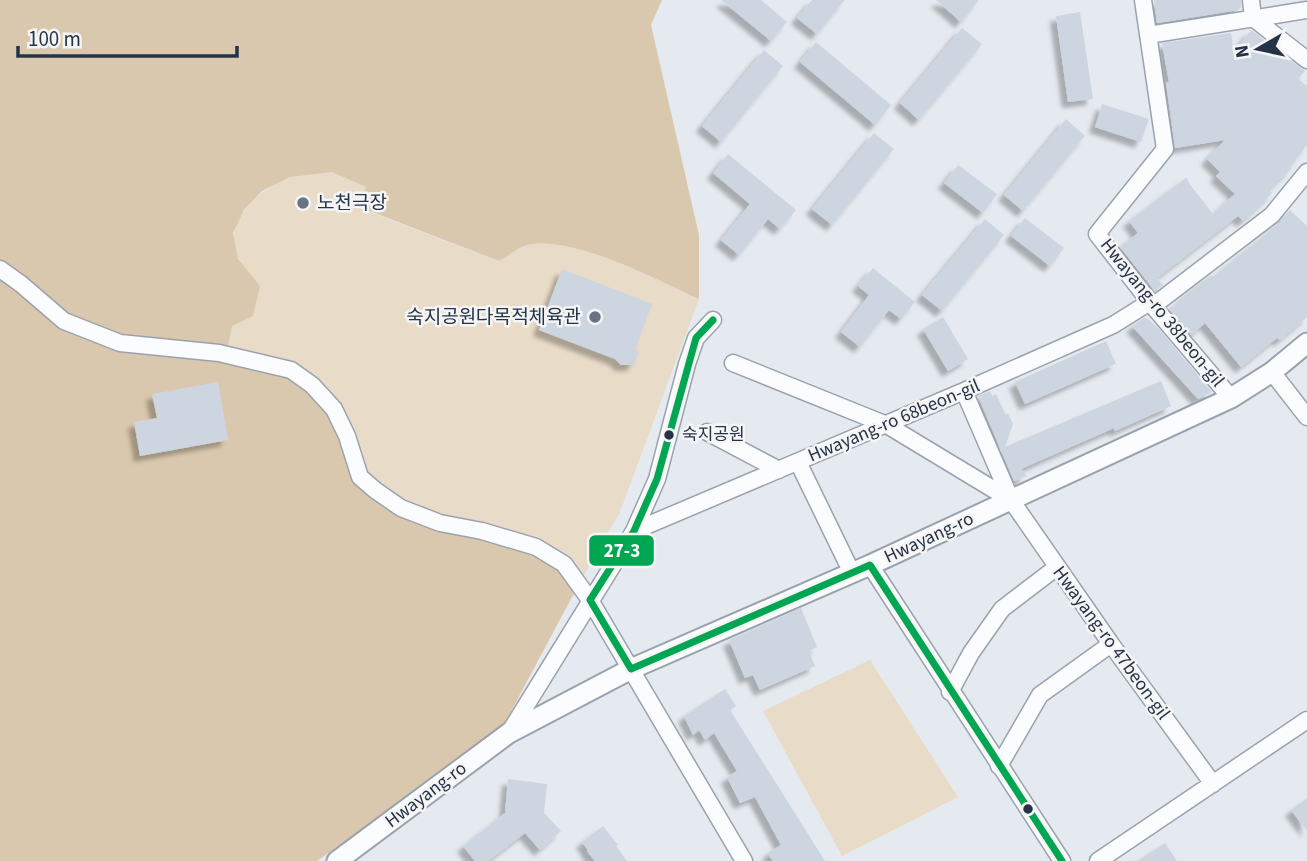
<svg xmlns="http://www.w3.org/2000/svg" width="1307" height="861" viewBox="0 0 1307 861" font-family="'Source Sans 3','Noto Sans KR',sans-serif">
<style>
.green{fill:#e8dbc7}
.forest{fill:#d9c8ad}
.building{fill:#cdd5e1;filter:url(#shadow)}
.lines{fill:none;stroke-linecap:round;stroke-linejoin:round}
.minor-casing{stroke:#9aa2ae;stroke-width:19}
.tertiary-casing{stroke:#9aa2ae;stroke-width:23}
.minor{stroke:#fbfcfd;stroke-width:16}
.tertiary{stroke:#fbfcfd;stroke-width:19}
.bus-1-casing{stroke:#f5f5f5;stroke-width:12}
.bus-1{stroke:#00a651;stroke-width:7}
.poi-dot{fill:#687383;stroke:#f5f5f5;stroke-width:2.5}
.bus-dot{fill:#253349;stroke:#f5f5f5;stroke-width:2.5}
.labels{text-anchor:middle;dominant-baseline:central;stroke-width:5;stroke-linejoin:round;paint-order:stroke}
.bus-label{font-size:17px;fill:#253349;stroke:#f5f5f5;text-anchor:start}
.poi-label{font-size:19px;fill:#253349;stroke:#f5f5f5;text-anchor:start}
.street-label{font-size:19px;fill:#253349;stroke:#f5f5f5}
.line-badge{stroke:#f5f5f5;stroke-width:2.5}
.badge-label{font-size:19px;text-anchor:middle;font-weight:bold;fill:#fff}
</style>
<defs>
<filter id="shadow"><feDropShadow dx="-6" dy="6" stdDeviation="2" flood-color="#0004"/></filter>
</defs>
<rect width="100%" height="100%" fill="#e5eaf0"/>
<path class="green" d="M332,172L366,187L359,208L498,261C508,256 521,245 532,244C578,238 657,280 699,299L620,512L580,582L441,519L404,505L227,352L232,326L260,286C253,278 244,269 239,260C219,225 258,189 289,178C301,173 318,173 332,172Z
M870,660L958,797L842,856L763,711Z"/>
<path class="forest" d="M0,0H662L651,25L699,235V299C657,280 579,238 532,244C521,245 508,256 499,261L359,207L366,187L332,172L290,177L262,191L244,210L233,233L238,259L260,286L253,316L232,326L227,352L314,384L363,475L404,505L537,544L580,582L501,730L317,861H0Z"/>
<path class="building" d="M721,0H761L787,22L771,41Z
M812,0H845L817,34L797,18Z
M936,0H979L961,22Z
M1154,0H1241V7L1238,10L1157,23Z
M1080,12L1093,99L1068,102L1056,16Z
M962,28L982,44L919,120L900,103Z
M1251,30L1305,71L1298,79L1307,86V145L1290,167L1292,168L1269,189L1272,193L1257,208L1243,221L1238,216L1157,278L1163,285L1155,291L1120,247L1138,233L1129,221L1187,177L1188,182L1213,214L1235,194L1216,176L1220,172L1207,159L1225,140L1175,148L1166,82H1169L1162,43L1231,33L1234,52Z
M816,42L891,105L875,125L800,62Z
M764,50L783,66L721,142L702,126Z
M1102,104L1149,119L1141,142L1095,127Z
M1066,119L1085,136L1023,211L1004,195Z
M874,133L894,149L832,225L812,209Z
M728,154L796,210L780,229L768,219L739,255L721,240L750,204L713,173Z
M958,165L997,194L983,213L944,183Z
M1290,210L1307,226V317L1280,340L1277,338L1241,367L1205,323L1191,335L1170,310L1194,288L1211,275L1213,277L1250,247L1279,223Z
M1025,218L1064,248L1050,266L1011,236Z
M985,219L1004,235L942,311L922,295Z
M873,268L915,302L901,319L889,310L860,347L841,332L869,295L858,286Z
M562,269L652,304L636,347L639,354L633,365H621L615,359L539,330Z
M943,317L968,359L948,371L923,329Z
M1144,318L1148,319L1159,329L1212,392L1198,399L1132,326Z
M1106,341L1116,364L1025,404L1015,382Z
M1161,381L1171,406L1115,431L1114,428L1021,469L1027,476L1014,481L978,396L990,391L992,396L996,394L1006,415L1008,413L1013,424L1005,447Z
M218,382L228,440L140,456L134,422L157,418L152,394Z
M801,608L817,647L809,651L815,666L760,690L753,675L745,678L729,640Z
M725,689L736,706L730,710L825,861H773L768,853L781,845L755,797L740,803L727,777L737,771L714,733L705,740L699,730L693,735L684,716Z
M508,779L547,784L544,813L561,831L540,850L525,833L488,861H475L463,846L505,813Z
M1307,798V831L1291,810Z
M603,826L618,845L616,846L627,861H595L587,851L588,850L582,842Z
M1165,843L1177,861H1138Z"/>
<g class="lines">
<g class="minor-casing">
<path id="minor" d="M1143,0L1165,149L1097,234L1153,306L1231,398
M1251,0L1253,18L1307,60
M1148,35L1307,10
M0,269L21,284L64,321L120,343L219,353L291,370L312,385L334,409L347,436L360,477L375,490L401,508L440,523L482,531L536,547L564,564L590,600L744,861
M1153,306L1272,215L1307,172
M733,363L887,425L1011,500
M1272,372L1307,417
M964,391L1011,500L1111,644L1213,784
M707,432L779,470
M798,462L852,573
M634,531L964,391L1113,325L1150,302
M870,565L1062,861
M950,692L971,653L1002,609L1057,567
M509,733L634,531L657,479L687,364L696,338L713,320
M999,766L1040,695L1111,644
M1098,861L1307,720"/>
</g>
<g class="tertiary-casing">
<path id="tertiary" d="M337,861L509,733L631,669L870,565L1231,398L1272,372L1307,343"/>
</g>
<use href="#minor" class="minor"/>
<use href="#tertiary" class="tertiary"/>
<g class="bus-1-casing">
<path id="bus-1" d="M713,320L696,338L657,479L634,531L590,600L631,669L870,565L1062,861"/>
</g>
<use href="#bus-1" class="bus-1"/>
</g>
<g class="poi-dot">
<circle cx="303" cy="203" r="7"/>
<circle cx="595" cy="317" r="7"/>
</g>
<g class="bus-dot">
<circle cx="669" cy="435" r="6"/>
<circle cx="1028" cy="809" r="6"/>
</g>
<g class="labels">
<g class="bus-label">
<text x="682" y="435">숙지공원</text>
</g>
<g class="poi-label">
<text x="317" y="203">노천극장</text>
<text x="581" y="317" text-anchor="end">숙지공원다목적체육관</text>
</g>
<g class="street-label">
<text transform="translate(1162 313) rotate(51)">Hwayang-ro 38beon-gil</text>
<text transform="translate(894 421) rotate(-23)">Hwayang-ro 68beon-gil</text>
<text transform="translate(929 538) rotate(-25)">Hwayang-ro</text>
<text transform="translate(1111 643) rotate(54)">Hwayang-ro 47beon-gil</text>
<text transform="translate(426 795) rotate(-37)">Hwayang-ro</text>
</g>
</g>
<rect class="line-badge" x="588" y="534" width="67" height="33" rx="7" fill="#00a651"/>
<g class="badge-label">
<text x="622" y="557">27-3</text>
</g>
<g transform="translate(1258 49) rotate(261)" stroke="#f5f5f5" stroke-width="5" paint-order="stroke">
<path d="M0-5L12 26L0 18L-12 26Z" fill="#253349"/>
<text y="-10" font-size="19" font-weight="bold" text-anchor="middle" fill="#253349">N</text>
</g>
<path d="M18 46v10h219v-10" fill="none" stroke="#253349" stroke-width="3.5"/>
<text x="28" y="46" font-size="21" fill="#253349" stroke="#f5f5f5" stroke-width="5" paint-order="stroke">100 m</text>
</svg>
